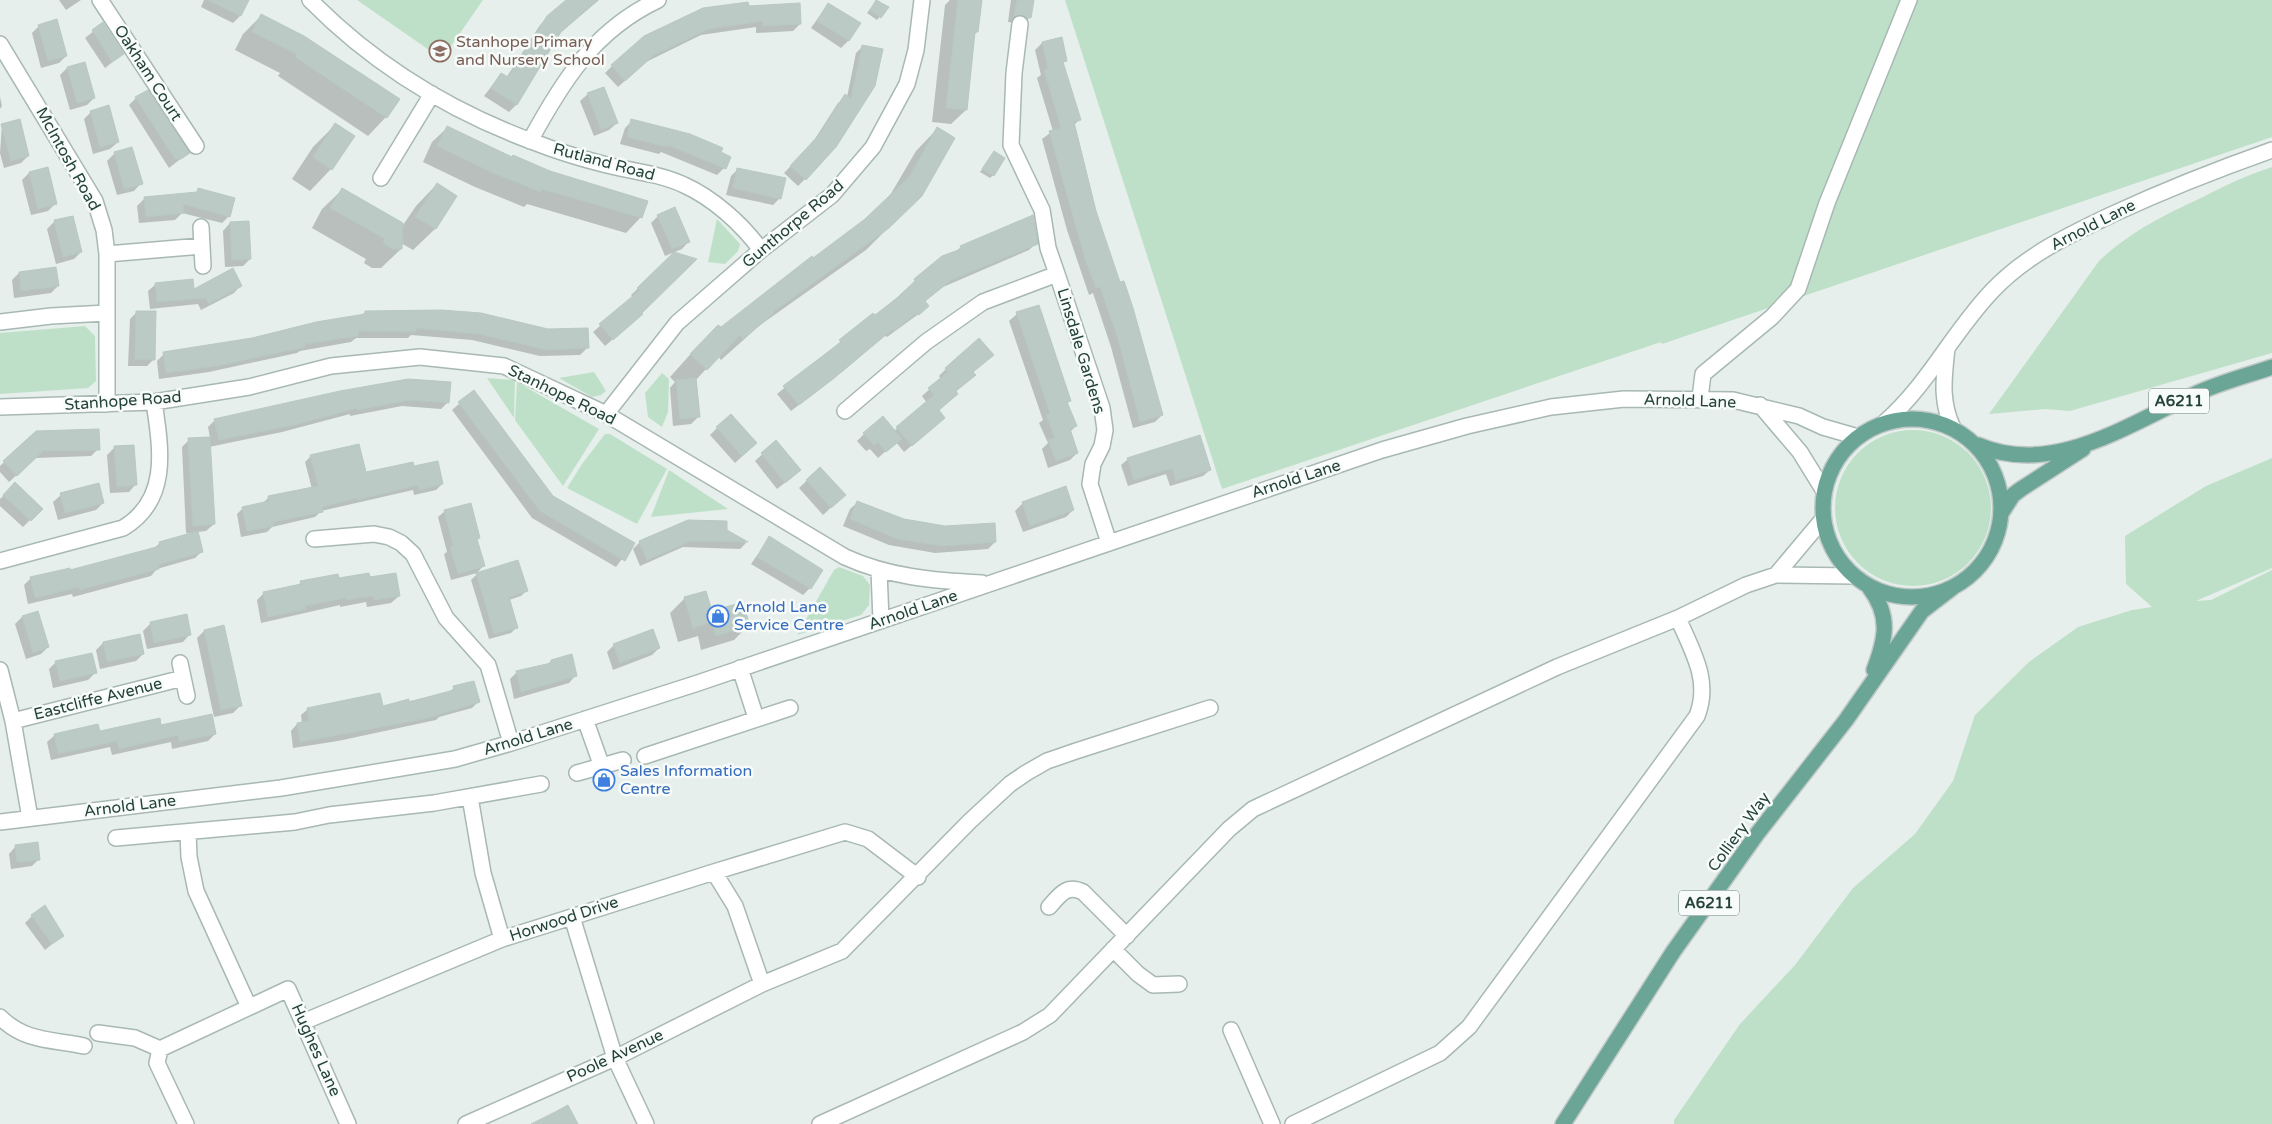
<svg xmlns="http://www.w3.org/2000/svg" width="2272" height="1124" viewBox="0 0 2272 1124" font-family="'Varela Round',sans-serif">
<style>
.green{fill:#bfe0c8}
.shadow{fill:#0003}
.building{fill:#bbcac4;stroke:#b8c9c2}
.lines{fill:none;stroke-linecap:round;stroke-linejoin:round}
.minor-casing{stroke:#a8b8b2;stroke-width:18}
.major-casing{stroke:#c2cac8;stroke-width:18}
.minor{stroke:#fff;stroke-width:15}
.major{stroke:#6aa596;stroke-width:15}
.labels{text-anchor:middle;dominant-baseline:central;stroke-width:5;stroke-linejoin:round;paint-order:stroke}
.shield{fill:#f7fbf9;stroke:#637a73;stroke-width:1}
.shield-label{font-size:15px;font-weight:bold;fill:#24423a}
.education-label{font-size:16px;fill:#785e54;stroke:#f7fbf9;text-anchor:start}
.street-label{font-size:16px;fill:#24423a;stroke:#f7fbf9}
.shop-label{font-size:16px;fill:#366cbe;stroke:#f7fbf9;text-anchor:start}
</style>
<rect width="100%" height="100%" fill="#e6efeb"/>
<path class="green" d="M357,0H483L442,59Z
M1065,0H2272V137L1662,344L1661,342L1222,489Z
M2272,167V353L2070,411L2045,409L1989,414L2099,261C2130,232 2162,216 2201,198C2224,186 2247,175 2272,167Z
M717,219L740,244L738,251L725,264L708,262Z
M85,326L95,336L96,381L88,388L0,394V333Z
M594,372L606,391L601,395L592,397L559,378Z
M662,373L669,379L668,412L662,427L648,417L645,393Z
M487,378L515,380L514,418Z
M517,382L599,429L563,486L515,420Z
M1835 508a78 78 0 1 1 156 0a78 78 0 1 1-156 0Z
M605,434H610L667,469L637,524L567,488L582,464Z
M2272,458V568L2196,601L2211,600L2272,570V1124H1674V1120L1740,1024L1795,965L1853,888L1915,834L1953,781L1975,715L2029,662L2078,627L2132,610L2152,607L2126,584L2125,536L2206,486Z
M669,470L728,509L651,517Z
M839,567L863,576L870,585L869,605L861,615L797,635L834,570Z"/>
<path class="shadow" d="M59,0H81L66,10Z
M204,0H248L240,16L233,23L201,7Z
M568,0H599L559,34L516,105L509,112L484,96L501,74L506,78L540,25Z
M877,0L887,7L877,20L867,13Z
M980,0L977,32L973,35L966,110L951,124L932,122L945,5L950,0Z
M1011,0H1033L1030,17L1023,24L1008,22Z
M828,4L848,41L841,48L811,28Z
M747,8L800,24L793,31L756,33V27L701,35L646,62L618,87L605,73L612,66Z
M261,16L398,100L386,117L368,136L278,76L280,73L235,50L243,34Z
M103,24L123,54L105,68L85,38Z
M39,26L66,56L59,63L41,68L32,33Z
M1042,43L1066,60L1062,64L1079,120L1074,125L1095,211L1162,415L1155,422L1133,428L1111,347L1093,293L1089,295L1067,230L1042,139L1053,131L1037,78L1041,75L1035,50Z
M863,46L882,50L805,179L798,186L784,173L811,145L838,103L847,97L856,53Z
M84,63L94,98L87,105L70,110L60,75L67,68Z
M588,94L617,123L609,130L594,136L580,101Z
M0,97L2,106L0,109Z
M136,98L188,153L169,168L129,105Z
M91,112L118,142L110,149L93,154L84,119Z
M632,121L719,152L724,168L717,175L661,152L659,154L620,144L625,128Z
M2,125L28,156L21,163L4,168L0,153Z
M335,125L331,169L310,191L292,179L313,147Z
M448,127L641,217L626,233L527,204L524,207L475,187L423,162L432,142Z
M937,129L899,217L866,250L759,326L721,360L718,356L695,381L698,417L691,424L673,426L670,388L675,382L670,377L696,348L865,220L889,197L916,151Z
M115,153L141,183L134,191L117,195L107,161Z
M994,153L993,175L990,178L980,172Z
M738,169L780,198L773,205L726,195L731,176Z
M29,173L56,203L48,211L31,215L22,180Z
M437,184L455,196L435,229L413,250L401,243V249L381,268H372L364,263L366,259L312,228L322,209L342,190L401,228L416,206Z
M199,190L229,216L222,223L182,213L175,220L139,223L137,206L145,198L194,194Z
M658,216L689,241L682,249L665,256L651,223Z
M55,221L81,252L74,259L56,264L47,229Z
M230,223L250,259L243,266L225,267L223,231Z
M1036,243L1029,250L943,287L924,302L920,313L887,337L885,335L843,371L791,411L777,394L873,315L875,317L943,257L954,253L961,247Z
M674,254L640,313L642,314L605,346L593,332L633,297L631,295Z
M19,273L58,286L51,293L14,298L12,280Z
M156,284L193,291L241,285L234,293L201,310L198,304L150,309L148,291Z
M137,312L154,359L147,366H128L130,319Z
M365,312L587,348L580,355L540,356L472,340L411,335L408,338H356L351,342L300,351L297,353L209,372L159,379L157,361L164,354L253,339L361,316Z
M1017,314L1070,400L1067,404L1076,426L1070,432L1077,453L1070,460L1048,468L1042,449L1048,443L1039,423L1043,420L1009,321Z
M992,355L972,372L955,392L957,394L938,411L936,425L904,452L896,442L878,458L870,449L866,451L857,441L864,434L894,431L927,403L922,396L941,379L939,376L946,369Z
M474,391L553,496L633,544L616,567L532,518L452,410Z
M340,392L448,402L441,409L402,406L350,416V414L282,432L209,447L214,524L206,531L197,532L202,551L195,558L157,569L151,576L73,597L72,594L28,604L24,585L31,578L69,571L154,548L160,543L195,533H186L182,447L189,440L210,438L208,427L215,420Z
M717,428L749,450L735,463L710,435Z
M36,432L98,449L91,456L35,458L9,482L0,472V466Z
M776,442L792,477L777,489L755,461Z
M114,448L136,484L129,492L110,493L107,455Z
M311,456L365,474L413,468L442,484L436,490L414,495L413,490L321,511L315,517L272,527L267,532L241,537L237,514L243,508L262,504L268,498L312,489L305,462Z
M1128,459L1210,470L1203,476L1170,486L1166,474L1128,486L1121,465Z
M820,468L837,502L823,515L799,488Z
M15,484L41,509L23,527L0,506V499Z
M61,495L103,503L96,510L58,520L53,502Z
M858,502L903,521L995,542L988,549L935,553L889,545L843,526L850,509Z
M1023,503L1073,510L1066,517L1023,532L1015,511Z
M445,511L479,538L476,541L483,566L477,573L451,580L444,554L447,552L438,517Z
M689,522L726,530L746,543L740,549L683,547L640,566L633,549L640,542Z
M769,538L810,588L803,595L751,564Z
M517,562L527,590L521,596L509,600L516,628L511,633L489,639L471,580L476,575Z
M338,579H369L399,596L391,603L367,607L366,602L340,607V605L261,623L257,600L264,593L297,586L301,582Z
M685,598L711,612L748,626L734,640L701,650L698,636L678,642L670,613Z
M22,617L48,647L41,654L26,659L15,624Z
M150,624L190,634L183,642L147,649L143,631Z
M204,631L240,706L233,713L214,717L197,638Z
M103,643L143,654L136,661L100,669L96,650Z
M614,645L659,648L652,655L613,670L607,652Z
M551,661L576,675L569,683L514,699L510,679L517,672L547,665Z
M56,662L95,673L88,680L53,688L49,669Z
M454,688L478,702L472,708L439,717L436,720L338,741L293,748L291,731L297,724H302L301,715L308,709L382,707L448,693Z
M160,726L215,734L208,741L172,749L171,742L112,755L110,747L51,760L47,742L55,735Z
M16,846L39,859L32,866L11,869L9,854Z
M32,916L62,936L45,950L25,923Z"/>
<path class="building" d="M208,0H249L241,16Z
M566,0H597L561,32L517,105L491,88L501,73L508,77L547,16Z
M876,0L889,7L881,18L870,10Z
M958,0H982L978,32H975L967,110L946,108Z
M1017,0H1034L1031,18L1014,15Z
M748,2L749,6L800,3L801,24L763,26V21L709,29L654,55L625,81L611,65L644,36L703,8Z
M828,3L861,23L849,41L817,21Z
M261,14L304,36L400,99L387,118L295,57L297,54L252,32Z
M57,19L67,56L48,61L38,25Z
M103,22L124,54L112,62L92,30Z
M1062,37L1067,61L1063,62L1081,120L1074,122L1096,211L1120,282L1124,281L1133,308L1163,415L1140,422L1118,339L1100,287L1096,288L1086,262L1049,131L1061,128L1044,70L1048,69L1042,42Z
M862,45L883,49L875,86L836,147L806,180L790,166L818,136L845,94L851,99Z
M85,62L95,98L77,103L67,67Z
M604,87L618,123L601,130L587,93Z
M148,90L190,153L181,159H175L135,97Z
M109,105L119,142L100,147L90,111Z
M20,119L29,156L11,161L1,124Z
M631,119L690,134L723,148L721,152L731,157L726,169L668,145L667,147L627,137Z
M335,123L355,136L332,170L313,157Z
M447,126L512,157L513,155L550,171L648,201L642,218L542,189L541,192L491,172L437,146Z
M937,127L955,138L922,196L889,228L773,312L774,313L743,339L740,335L707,370L690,354L718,325L721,327L812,256L813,258L865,219L910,176Z
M132,147L143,184L124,189L114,152Z
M994,151L1005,158L994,176L982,169Z
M48,167L57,204L38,209L29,172Z
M737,168L786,178L781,199L733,188Z
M437,183L457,196L436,229L415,217Z
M198,188L235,198L230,217L183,204L184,213L146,217L144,197L197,192Z
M342,188L403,223L402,249H392L383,243L385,239L330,208Z
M675,207L690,242L672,249L657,215Z
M1033,215L1038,244L951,280L925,301L929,306L919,315L917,313L894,331L893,329L833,379L799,405L783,386L841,342L839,340L873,313L875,315L897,298L915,281L914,279L942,256L961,249L960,246Z
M73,216L82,252L63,257L54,220Z
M249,221L251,259L232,260L230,222Z
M674,252L697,259L642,313L643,314L613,340L599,324L640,290L637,288Z
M56,267L59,286L21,291L19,272Z
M233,268L242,286L209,304L206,298L157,302L155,283L193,279L194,289Z
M1039,305L1071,401L1067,402L1077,426L1070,429L1078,453L1056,461L1048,440L1055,438L1046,415L1050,413L1016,312Z
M441,310L481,313L548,329L588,328L589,348L548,350L479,334L416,328V332L358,331L359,336L305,344V347L217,366L166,373L163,352L252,338L316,322L365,314V311Z
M136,311H156L155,360L135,359Z
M979,338L994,355L973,372L976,375L956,391L958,394L939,410L945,418L912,446L896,427L934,395L928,388L948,372L945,368Z
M696,378L700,417L680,419L676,380Z
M408,379L451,382L449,403L410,400L357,410V408L298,424L219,440L214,419L340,391Z
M474,390L553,496L635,543L625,561L540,511L458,402Z
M731,414L757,443L742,456L716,427Z
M883,416L902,439L886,452L878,442L874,445L863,433Z
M99,429L100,450L43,451L17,476L3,461L36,431Z
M1200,435L1211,470L1176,481L1172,468L1134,480L1127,458Z
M210,437L215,524L193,526L188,438Z
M776,440L801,470L785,483L761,453Z
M359,444L366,472L413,462L414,466L438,461L443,484L419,490L418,485L357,500V498L322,507L323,512L273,522L274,526L247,531L242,507L269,501L268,496L318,486L310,455Z
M134,445L137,485L117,487L114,446Z
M820,467L846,495L831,508L806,480Z
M15,482L43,509L31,521L3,495Z
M99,483L104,503L65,513L60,493Z
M1066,486L1074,510L1030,526L1022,502Z
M857,501L904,519L945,526L995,523L996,542L943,546L897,539L850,519Z
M471,503L480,538L477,539L485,566L458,574L450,547L453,546L444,510Z
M688,520L727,521V530L748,542L691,541L647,560L639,541Z
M198,531L203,552L158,565L159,569L80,590L79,587L35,598L30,577L70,568V570L134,553L160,546L159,542Z
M769,536L823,570L811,589L757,557Z
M518,560L528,591L509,597L518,628L494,634L476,573Z
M369,573L370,577L396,573L400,596L374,600L373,596L347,600L346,598L305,606L306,609L268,617L263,592L301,584L300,581L338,574L339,578Z
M706,591L712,611L743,602L750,626L716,636L712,622L693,628L684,597Z
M38,611L49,647L33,653L22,616Z
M187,614L191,635L154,643L150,622Z
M224,625L242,706L221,710L204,630Z
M653,629L660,648L620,663L613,644Z
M140,634L144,654L107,662L103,642Z
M92,653L97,673L60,681L55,661Z
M572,654L577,676L521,692L516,671L551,663V660Z
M474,681L480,702L424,719L300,742L297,723L309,721L307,708L380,693L383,706L409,699V702L454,690L453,686Z
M212,714L216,734L179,742L178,735L119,749L117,741L58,754L54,734L98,724L100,731L160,718L161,725Z
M38,842L40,860L17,862L15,845Z
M45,905L64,936L52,944L31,915Z
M568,1105L578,1124H531L557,1111Z"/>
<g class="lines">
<g class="minor-casing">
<path id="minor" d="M100,0L196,146
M310,0C372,63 448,110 531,141C554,150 579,158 603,164C629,171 659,173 684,185C713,198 742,224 761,250
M1020,24L1014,73L1011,145L1042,210L1048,248L1057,274
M0,44L95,201L104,230L107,254V404
M530,141C562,82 594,30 658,0
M381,178L432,94
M201,227L203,266
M107,254L202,246
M0,322L51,316L107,313
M1947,348C1944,377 1940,401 1953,428
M1700,398L1703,374L1772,317L1798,289L1827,203L1909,0
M1760,405L1800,452L1824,491
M0,407L154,402L249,387L331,366L420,357L504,366L606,414L845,557C889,577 935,581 982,583
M845,411L926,342L983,302L1057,274L1102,408L1105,430L1102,446L1093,464L1090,484L1109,543
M606,414L677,323L761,250L832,195L873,147L907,84L916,50L922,0
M1884,423C1928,385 1952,333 1992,291C2026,255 2069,235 2113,214C2165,190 2218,169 2272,150
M314,539L374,534L389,537L401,543L413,554L446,618L488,665L511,743
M0,561L123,528C170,500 161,449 154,402
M879,570L881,621
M1776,575L1823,519
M180,663L187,696
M740,668L756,718
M0,670L13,721L30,818
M585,719L601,764
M13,721L183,678
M645,756L790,708
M577,773L623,760
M470,797L483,873L502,939
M0,822L281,788L455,759L511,743L698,683L1382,450L1467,426L1551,407L1624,399L1733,400L1799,416L1823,427L1858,437
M188,832L189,857L196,891L249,1007
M116,838L295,822L329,815L434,803L541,784
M714,872L845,832L868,839L918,877
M1049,907C1060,895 1066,884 1083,892L1127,936
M572,917L615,1058L646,1124
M1113,949L1138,974L1153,985L1179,984
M0,1017C25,1042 51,1039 84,1046
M303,1022L502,939L714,872L735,906L762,984
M1231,1030L1272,1124
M98,1033L135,1038L160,1049
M186,1124L157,1063L160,1049L288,989L348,1124
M466,1124L615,1058L762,984L842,951L970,821L1010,784L1026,773L1047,761L1076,751L1210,708
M820,1124L1023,1032L1050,1015L1229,829L1253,809L1557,667L1678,618L1746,585L1776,575L1854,576
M1293,1124L1440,1053L1469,1027L1697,716C1711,680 1692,651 1678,618"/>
</g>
<g class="major-casing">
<path id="major" d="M1823 508a89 89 0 1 1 178 0a89 89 0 1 1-178 0Z
M1978,445C2052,477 2127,425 2193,395C2218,383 2246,376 2272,367
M2002,512L2013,495L2021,489L2083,449
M1869,587C1891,616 1886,638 1874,670
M1563,1124L1673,952L1757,834L1846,720L1922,611L1952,588"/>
</g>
<use href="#minor" class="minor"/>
<use href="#major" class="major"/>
</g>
<defs>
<g id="school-ring" transform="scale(1.125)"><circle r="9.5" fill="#f7fbf9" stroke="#8d6e63" stroke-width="1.5"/><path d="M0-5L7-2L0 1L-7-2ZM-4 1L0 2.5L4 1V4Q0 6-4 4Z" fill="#8d6e63"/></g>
<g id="shop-ring" transform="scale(1.125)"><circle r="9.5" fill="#f7fbf9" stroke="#3f7fe0" stroke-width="1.5"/><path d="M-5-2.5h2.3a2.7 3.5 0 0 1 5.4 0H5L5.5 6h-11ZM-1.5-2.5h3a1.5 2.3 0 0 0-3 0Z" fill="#3f7fe0"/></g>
</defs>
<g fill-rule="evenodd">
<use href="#school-ring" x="440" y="51"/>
<use href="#shop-ring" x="718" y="616"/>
<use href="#shop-ring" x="604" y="780"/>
</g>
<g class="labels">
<g class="shield">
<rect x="2149" y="388.5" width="60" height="25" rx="4"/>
<rect x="1679" y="890.5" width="60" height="25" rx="4"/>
</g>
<g class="shield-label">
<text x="2179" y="401">A6211</text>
<text x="1709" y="903">A6211</text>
</g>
<g class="education-label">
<text x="456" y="42">Stanhope Primary<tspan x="456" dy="18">and Nursery School</tspan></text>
</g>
<g class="street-label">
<text transform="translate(148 73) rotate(57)">Oakham Court</text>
<text transform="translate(68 159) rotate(61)">McIntosh Road</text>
<text transform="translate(604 162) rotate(15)">Rutland Road</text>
<text transform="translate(793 224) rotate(-40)">Gunthorpe Road</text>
<text transform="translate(2093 225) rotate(-27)">Arnold Lane</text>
<text transform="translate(1081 351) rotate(73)">Linsdale Gardens</text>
<text transform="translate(562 395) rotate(26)">Stanhope Road</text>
<text transform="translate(123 401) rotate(-4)">Stanhope Road</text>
<text transform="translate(1690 401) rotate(2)">Arnold Lane</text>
<text transform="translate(1296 479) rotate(-18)">Arnold Lane</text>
<text transform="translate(913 610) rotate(-19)">Arnold Lane</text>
<text transform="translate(98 699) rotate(-14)">Eastcliffe Avenue</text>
<text transform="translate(528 737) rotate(-17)">Arnold Lane</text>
<text transform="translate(130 806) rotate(-7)">Arnold Lane</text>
<text transform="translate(1739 832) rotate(-54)">Colliery Way</text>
<text transform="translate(564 919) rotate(-18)">Horwood Drive</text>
<text transform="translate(316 1050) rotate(66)">Hughes Lane</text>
<text transform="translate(615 1056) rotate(-25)">Poole Avenue</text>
</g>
<g class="shop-label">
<text x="734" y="607">Arnold Lane<tspan x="734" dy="18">Service Centre</tspan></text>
<text x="620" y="771">Sales Information<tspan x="620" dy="18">Centre</tspan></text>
</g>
</g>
</svg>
